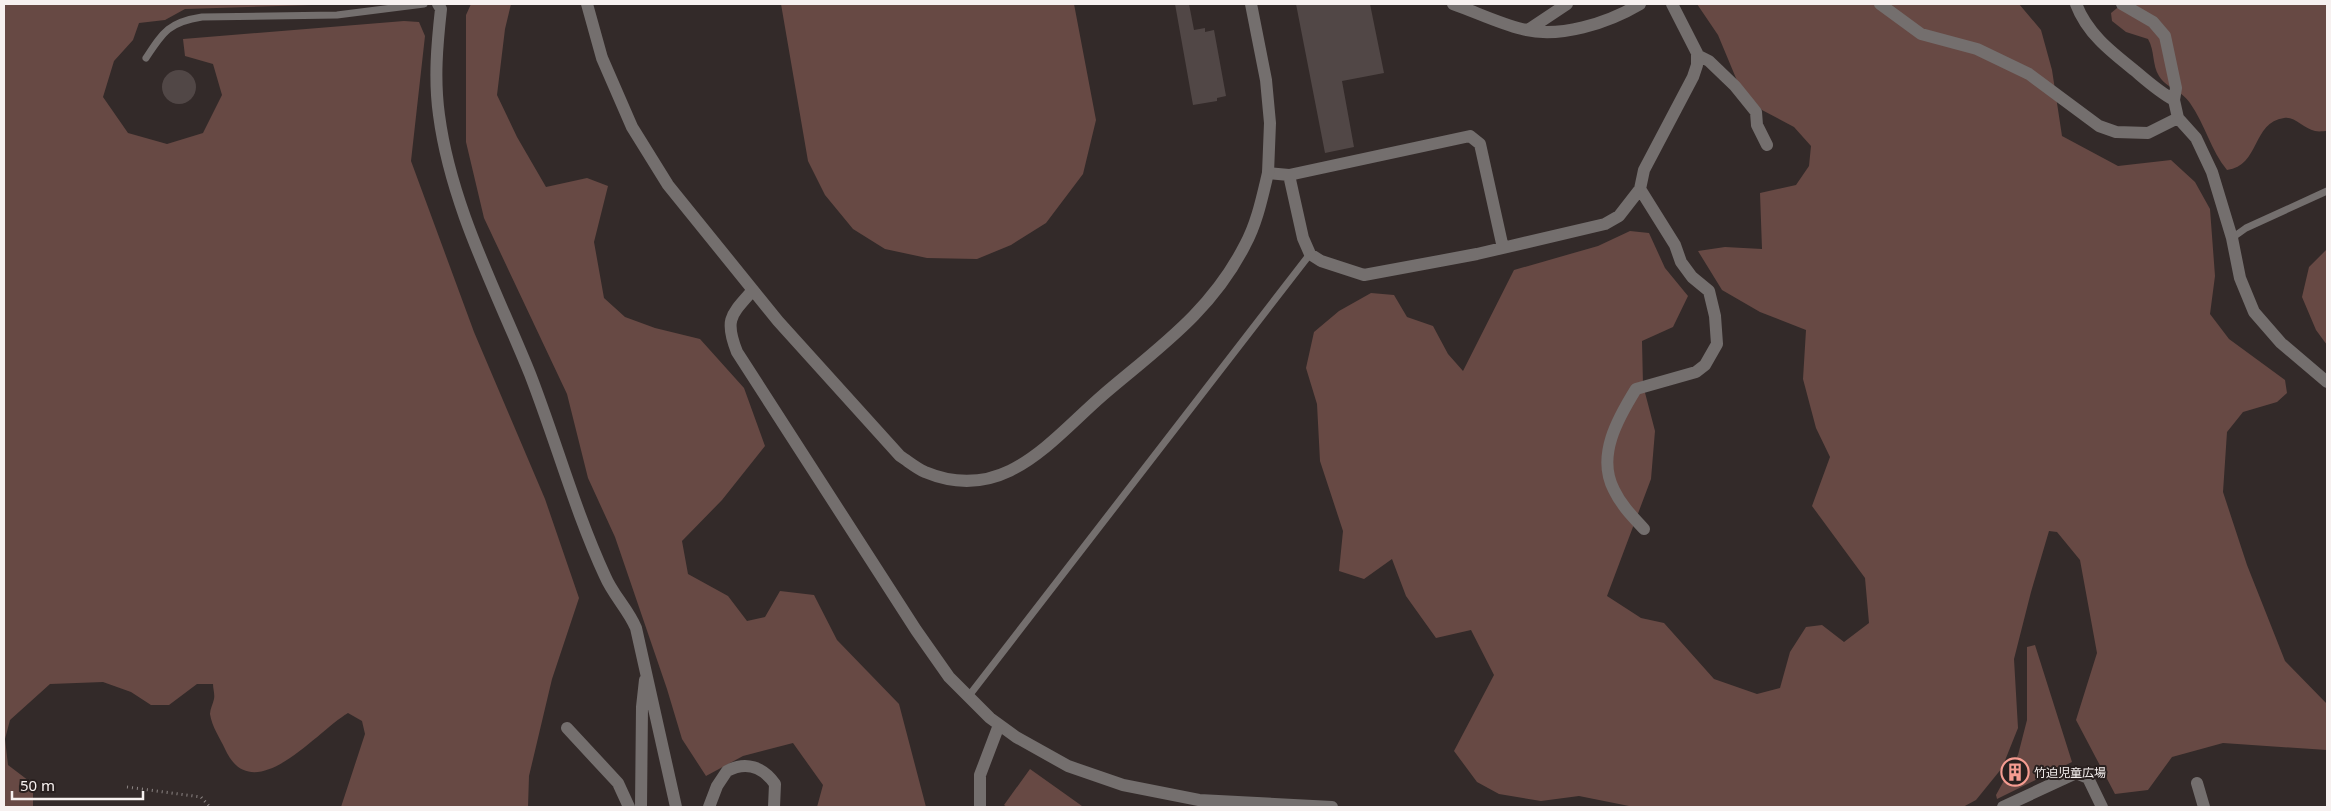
<svg xmlns="http://www.w3.org/2000/svg" width="2331" height="811" viewBox="0 0 2331 811" font-family="'Noto Sans','Noto Sans JP',sans-serif">
<style>
.green{fill:#674944}
.building{fill:#514746}
.lines{fill:none;stroke-linecap:round;stroke-linejoin:round}
.path{stroke:#8c8584;stroke-width:3;stroke-dasharray:1 4;stroke-linecap:butt}
.service{stroke:#746f6e;stroke-width:7}
.minor{stroke:#746f6e;stroke-width:12}
.tertiary{stroke:#746f6e;stroke-width:12}
.labels{text-anchor:middle;dominant-baseline:central;stroke-width:4;stroke-linejoin:round;paint-order:stroke}
.poi-label{font-size:12px;fill:#f7f1f0;stroke:#29201f;text-anchor:start}
</style>
<rect width="100%" height="100%" fill="#332a29"/>
<path class="green" d="M4,4H345L185,9L165,20L139,23L133,40L114,61L103,97L128,133L167,144L203,133L222,95L213,64L185,56L183,39L404,21L419,22L425,36L411,161L474,332L545,499L579,598L552,679L529,776L528,807H341L365,734L362,721L348,713C317,731 253,811 225,749C220,738 212,727 210,714C210,709 213,704 214,699C215,694 213,689 213,684H197L169,705H151L131,692L103,682L50,684L10,720L5,739L8,765L33,784V807H4Z
M471,4H511L505,29L497,95L517,137L546,187L587,178L608,186L594,242L604,298L625,317L655,328L700,339L744,388L765,446L722,500L682,541L688,574L728,596L747,621L765,617L780,591L814,595L837,640L899,704L926,807H817L823,785L793,743L743,756L706,776L682,739L667,689L615,537L588,478L567,394L484,218L466,142V15Z
M781,4H1074L1096,120L1083,174L1046,223L1011,245L977,259L927,258L885,249L853,229L825,195L808,161Z
M1697,4H2019L2041,30L2052,70L2062,136L2118,166L2171,160L2195,182L2210,209L2215,276L2210,314L2229,339L2285,380L2287,393L2277,402L2243,412L2227,432L2223,492L2247,565L2285,661L2327,704V750L2223,743L2172,757L2148,790L2115,794L2076,720L2097,653L2080,560L2057,532L2049,531L2031,592L2014,659L2018,728L2002,768L1976,800L1963,807H1634L1579,796L1541,801L1499,794L1477,782L1454,751L1494,675L1471,630L1436,638L1406,596L1392,559L1364,579L1339,571L1343,531L1320,461L1317,404L1306,368L1314,332L1339,311L1371,293L1394,295L1407,317L1433,326L1448,354L1463,371L1514,270L1598,246L1630,231L1649,233L1665,268L1688,296L1673,327L1642,341L1643,385L1655,431L1651,479L1607,596L1641,618L1664,623L1714,679L1757,694L1780,688L1790,652L1806,627L1822,625L1844,642L1869,623L1865,578L1812,506L1830,457L1816,428L1803,379L1806,330L1760,312L1722,290L1698,251L1725,247L1762,249L1760,193L1796,185L1809,166L1811,146L1794,127L1762,110L1738,83L1718,35Z
M2122,4H2327V131C2324,131 2319,132 2315,131C2304,129 2295,116 2284,118C2252,122 2260,166 2227,170C2211,151 2205,124 2190,103C2179,88 2167,89 2159,76C2152,65 2155,51 2148,39L2126,32L2112,21L2111,13Z
M2327,249V345L2316,330L2302,297L2309,267Z
M2035,645L2072,762L1997,799L1996,795L2018,755L2027,720V647Z
M1030,769L1082,806V807H1007L1004,805Z"/>
<path class="building" d="M1175,4H1189L1194,30L1205,28V32L1214,30L1226,96L1217,98V101L1193,105Z
M1296,4H1370L1384,73L1342,81L1354,147L1325,153Z
M162 87a17 17 0 1 1 34 0a17 17 0 1 1-34 0Z"/>
<g class="lines">
<path class="path" d="M127,787L201,797L210,807"/>
<path class="service" d="M146,58C163,32 169,22 202,17L337,15L424,4
M2232,238L2246,228L2327,191
M968,697L1310,254"/>
<path class="minor" d="M438,4L441,9C437,45 434,79 439,115C451,206 496,290 530,374C556,441 575,511 605,576C613,595 628,609 636,628L676,807
M587,4L602,58L632,127L668,185L778,321L900,456C908,461 916,468 925,472C1004,505 1051,440 1103,395C1158,348 1211,312 1245,245C1257,223 1262,198 1268,173L1289,175
M1453,4C1476,12 1498,23 1522,29C1559,39 1608,23 1640,4
M1880,4L1921,34L1977,49L2029,74L2099,126L2116,132L2148,133L2178,118
M2076,4C2087,33 2110,51 2134,70C2147,81 2159,92 2174,100L2178,118L2196,138L2212,172L2232,238L2240,278L2254,312L2281,343L2327,382
M2122,4L2153,22L2165,36L2176,88L2174,100
M1528,30L1567,4
M1697,55L1709,61L1735,86L1756,112L1757,125L1767,145
M1640,189L1675,245L1681,262L1692,277L1709,291L1715,316L1717,344L1705,365L1696,372L1636,389C1618,418 1596,456 1614,490C1621,505 1633,517 1644,529
M1503,248L1480,144L1470,136L1289,175L1303,238L1310,254L1321,261L1364,275L1477,254L1605,224L1619,216L1640,189L1644,170L1693,77L1697,65V53L1672,4
M753,290C731,315 724,319 737,352L916,630L949,677L990,718L1016,737L1068,766L1123,785L1199,800L1332,807
M567,728L618,783L629,807
M2197,783L2204,807
M641,807L642,707L645,680
M709,807L717,786L727,771C746,761 763,767 775,784L774,807
M980,807V775L999,725
M2003,807L2076,773L2088,778L2102,807"/>
<path class="tertiary" d="M1251,4L1266,80L1270,123L1268,173"/>
</g>
<defs>
<g id="building-ring" transform="scale(1.4375)"><circle r="9.5" fill="#29201f" stroke="#f59c91" stroke-width="1.5"/><path d="M-4-6H4V6H1V3H-1V6H-4ZM-2.5-4.3h1.7v1.8h-1.7ZM.8-4.3h1.7v1.8H.8ZM-2.5-1h1.7V.8h-1.7ZM.8-1h1.7V.8H.8Z" fill="#f59c91"/></g>
</defs>
<g fill-rule="evenodd">
<use href="#building-ring" x="2015" y="772"/>
</g>
<g class="labels">
<g class="poi-label">
<text x="2034" y="772">竹迫児童広場</text>
</g>
</g>
<rect width="2331" height="811" fill="none" stroke="#f7f1f0" stroke-width="10"/>
<path d="M12 791v8h131v-8" fill="none" stroke="#f7f1f0" stroke-width="2.5"/>
<text x="20" y="791" font-size="15" fill="#f7f1f0" stroke="#29201f" stroke-width="4" paint-order="stroke">50 m</text>
</svg>
